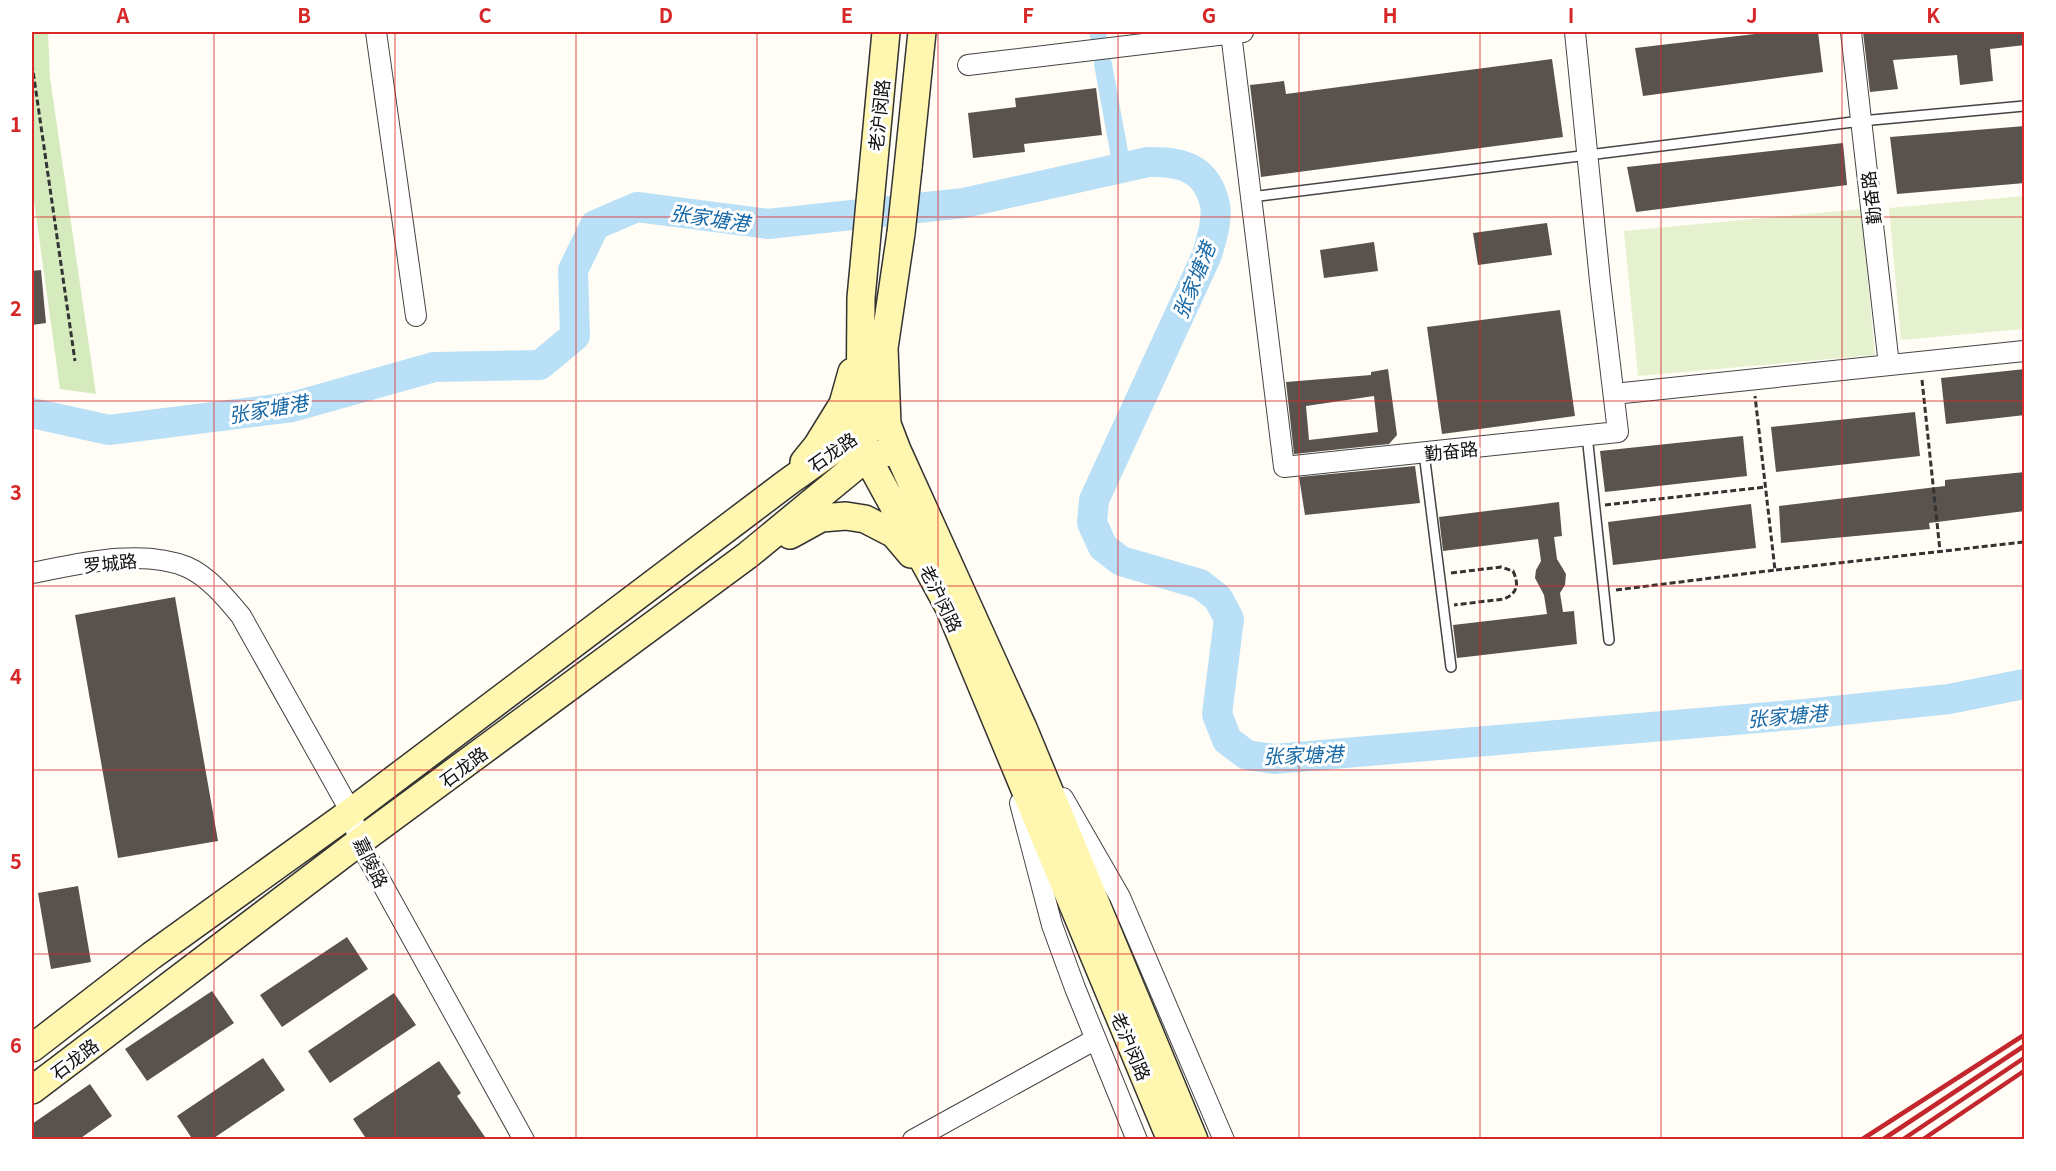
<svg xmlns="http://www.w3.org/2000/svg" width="2056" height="1171" viewBox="0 0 2056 1171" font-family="Georgia,'Noto Sans SC',serif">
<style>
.green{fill:#d5ebbd}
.pitch{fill:#e6f2cf}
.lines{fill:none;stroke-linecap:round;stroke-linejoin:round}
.canal{stroke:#b9e0f7;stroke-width:18}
.river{stroke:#b9e0f7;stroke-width:30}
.building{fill:#5a524d;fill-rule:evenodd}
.lane-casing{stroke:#444;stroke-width:12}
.street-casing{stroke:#444;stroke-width:22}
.secondary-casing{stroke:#333;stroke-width:30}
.path{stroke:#333;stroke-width:3;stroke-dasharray:6 3;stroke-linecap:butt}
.lane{stroke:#fff;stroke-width:9}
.street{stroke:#fff;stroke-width:20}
.secondary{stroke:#fff6b0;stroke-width:27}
.rail{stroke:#c4262e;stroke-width:4.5}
.secondary-bridge-casing{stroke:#333;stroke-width:30;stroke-linecap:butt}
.secondary-bridge{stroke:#fff6b0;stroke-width:27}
.grid{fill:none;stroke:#d62828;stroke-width:1.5;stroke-opacity:0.55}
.labels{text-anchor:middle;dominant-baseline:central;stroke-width:6;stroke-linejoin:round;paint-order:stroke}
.street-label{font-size:18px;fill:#111;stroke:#fff}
.water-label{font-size:20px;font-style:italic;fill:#1768a6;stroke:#fff}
.neatline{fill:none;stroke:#d62828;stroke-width:2}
.grid-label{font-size:20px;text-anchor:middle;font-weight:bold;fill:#d62828}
</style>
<rect width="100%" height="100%" fill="#fffdf5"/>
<path class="green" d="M32,32H48L50,78L96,394L60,389L32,186Z"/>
<path class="pitch" d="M2024,196V329L1901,340L1889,208Z
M1861,209L1875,355L1638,376L1624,231Z"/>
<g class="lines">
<path class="canal" d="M1098,32V34
M1103,64L1122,168"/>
<path class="river" d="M32,413L109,430L292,407L434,367L540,365L575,336L573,270L595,225L637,207L768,224L964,203L1148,162C1182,161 1207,168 1215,205C1218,221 1211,240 1207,255L1094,500L1092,523L1103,547L1121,561L1200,584L1218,598L1229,619L1217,714L1227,740L1247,755L1274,759L1805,714L1949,699L2024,684"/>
</g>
<path class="building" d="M1772,32H1818L1823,72L1643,96L1635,48Z
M1863,32H2025V45L1990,49L1993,81L1960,85L1957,55L1893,60L1898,89L1870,92Z
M1552,59L1563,137L1261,177L1250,85L1284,81L1286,94Z
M1096,88L1102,135L1024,144L1025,152L973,158L968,113L1016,107L1015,98Z
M2025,126V183L1897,194L1890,137Z
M1843,143L1847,185L1636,212L1627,167Z
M1547,223L1552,255L1478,265L1473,233Z
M1374,242L1378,271L1324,278L1320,250Z
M41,270L46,323L32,325V271Z
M1560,310L1575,416L1442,434L1427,327Z
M1388,369L1397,435L1389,444L1294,454L1286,382L1371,375V372ZM1374,396L1378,432L1309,440L1306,406Z
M2025,369V415L1946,424L1941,378Z
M1915,412L1920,456L1776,472L1771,427Z
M1743,436L1747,476L1605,492L1600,451Z
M1415,466L1420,503L1305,515L1299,477Z
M2025,472V511L1929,523L1930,529L1781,543L1779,506L1945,486V480Z
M1559,502L1562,536L1554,537L1557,559L1566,574L1565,585L1560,593L1563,612L1574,611L1577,644L1457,658L1453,625L1547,614L1544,595L1535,578L1536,570L1541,561L1538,539L1443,551L1439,517Z
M1751,504L1756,548L1613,565L1608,522Z
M175,597L218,841L118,858L75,615Z
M78,886L91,962L51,969L38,893Z
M347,937L368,969L282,1027L260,995Z
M212,991L234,1023L147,1081L125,1049Z
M394,993L416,1025L330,1083L308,1051Z
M263,1058L285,1090L211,1140H193L177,1116Z
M439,1061L461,1093L457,1096L487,1140H367L353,1119Z
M90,1084L112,1116L78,1140H32V1124Z"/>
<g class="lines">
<g class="lane-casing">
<path id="lane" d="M1251,197L1861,121L2024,106
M1587,435L1609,640
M1424,453L1451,667"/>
</g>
<g class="street-casing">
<path id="street" d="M376,32L416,316
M1851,32L1889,365
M1231,33L1284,467L1618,432L1600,281L1575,32
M968,65L1243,32
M1614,394L2024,351
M32,573C78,564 141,548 187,567C208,576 227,599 241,616L351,812L359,842L524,1140
M1063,798L1120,897L1224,1140
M1020,803L1052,925L1075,988L1137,1140
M913,1140L1096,1039"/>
</g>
<g class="secondary-casing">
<path id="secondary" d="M886,32L861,298L860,431L867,457L949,607L1171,1140
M908,168L922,32
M901,233L884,348L887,424L897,450L1023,728L1194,1140
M804,462L817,446L843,404L852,372
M790,535L821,518L846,516L865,519L894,534L911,554
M32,1048L151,956L351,812L788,482L860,431L887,424
M32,1090L359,842L748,555L867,457L897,450"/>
</g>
<path class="path" d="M32,64L75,361
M1922,380L1940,551
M1605,505L1765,487
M1776,570L2024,542
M1451,573L1501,567L1513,571C1519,584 1518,593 1504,599L1454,605
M1616,590L1775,570L1755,396"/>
<use href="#lane" class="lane"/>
<use href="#street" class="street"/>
<use href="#secondary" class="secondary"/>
<path class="rail" d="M1861,1140L2024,1035
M1882,1140L2024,1046
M1902,1140L2024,1058
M1922,1140L2024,1071"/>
<g class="secondary-bridge-casing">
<path id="secondary-bridge" d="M901,233L908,168"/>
</g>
<use href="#secondary-bridge" class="secondary-bridge"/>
</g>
<path class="grid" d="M214,32V1140M395,32V1140M576,32V1140M757,32V1140M938,32V1140M1118,32V1140M1299,32V1140M1480,32V1140M1661,32V1140M1842,32V1140M32,217H2024M32,401H2024M32,586H2024M32,770H2024M32,954H2024"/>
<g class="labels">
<g class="street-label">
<text transform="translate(878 115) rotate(-84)">老沪闵路</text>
<text transform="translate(1870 198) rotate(-97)">勤奋路</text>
<text transform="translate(1451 450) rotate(-6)">勤奋路</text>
<text transform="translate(832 451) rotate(-35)">石龙路</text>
<text transform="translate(110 562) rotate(-6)">罗城路</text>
<text transform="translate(942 598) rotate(64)">老沪闵路</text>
<text transform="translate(463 766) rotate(-37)">石龙路</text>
<text transform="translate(372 862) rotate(64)">嘉陵路</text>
<text transform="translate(1132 1046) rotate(67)">老沪闵路</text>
<text transform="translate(74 1058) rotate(-37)">石龙路</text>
</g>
<g class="water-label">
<text transform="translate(710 217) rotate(8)">张家塘港</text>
<text transform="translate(1193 280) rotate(-68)">张家塘港</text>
<text transform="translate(268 408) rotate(-10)">张家塘港</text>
<text transform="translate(1787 715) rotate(-5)">张家塘港</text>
<text transform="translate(1303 754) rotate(-2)">张家塘港</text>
</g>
</g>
<rect width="2056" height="1171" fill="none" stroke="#ffffff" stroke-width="66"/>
<rect x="33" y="33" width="1990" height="1105" class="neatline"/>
<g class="grid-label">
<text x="123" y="23">A</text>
<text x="304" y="23">B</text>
<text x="485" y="23">C</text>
<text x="666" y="23">D</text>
<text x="847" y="23">E</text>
<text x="1028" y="23">F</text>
<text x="1209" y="23">G</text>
<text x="1390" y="23">H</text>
<text x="1571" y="23">I</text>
<text x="1752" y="23">J</text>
<text x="1933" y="23">K</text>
<text x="16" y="132">1</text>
<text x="16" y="316">2</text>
<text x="16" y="500">3</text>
<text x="16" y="684">4</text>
<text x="16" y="869">5</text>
<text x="16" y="1053">6</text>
</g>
</svg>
